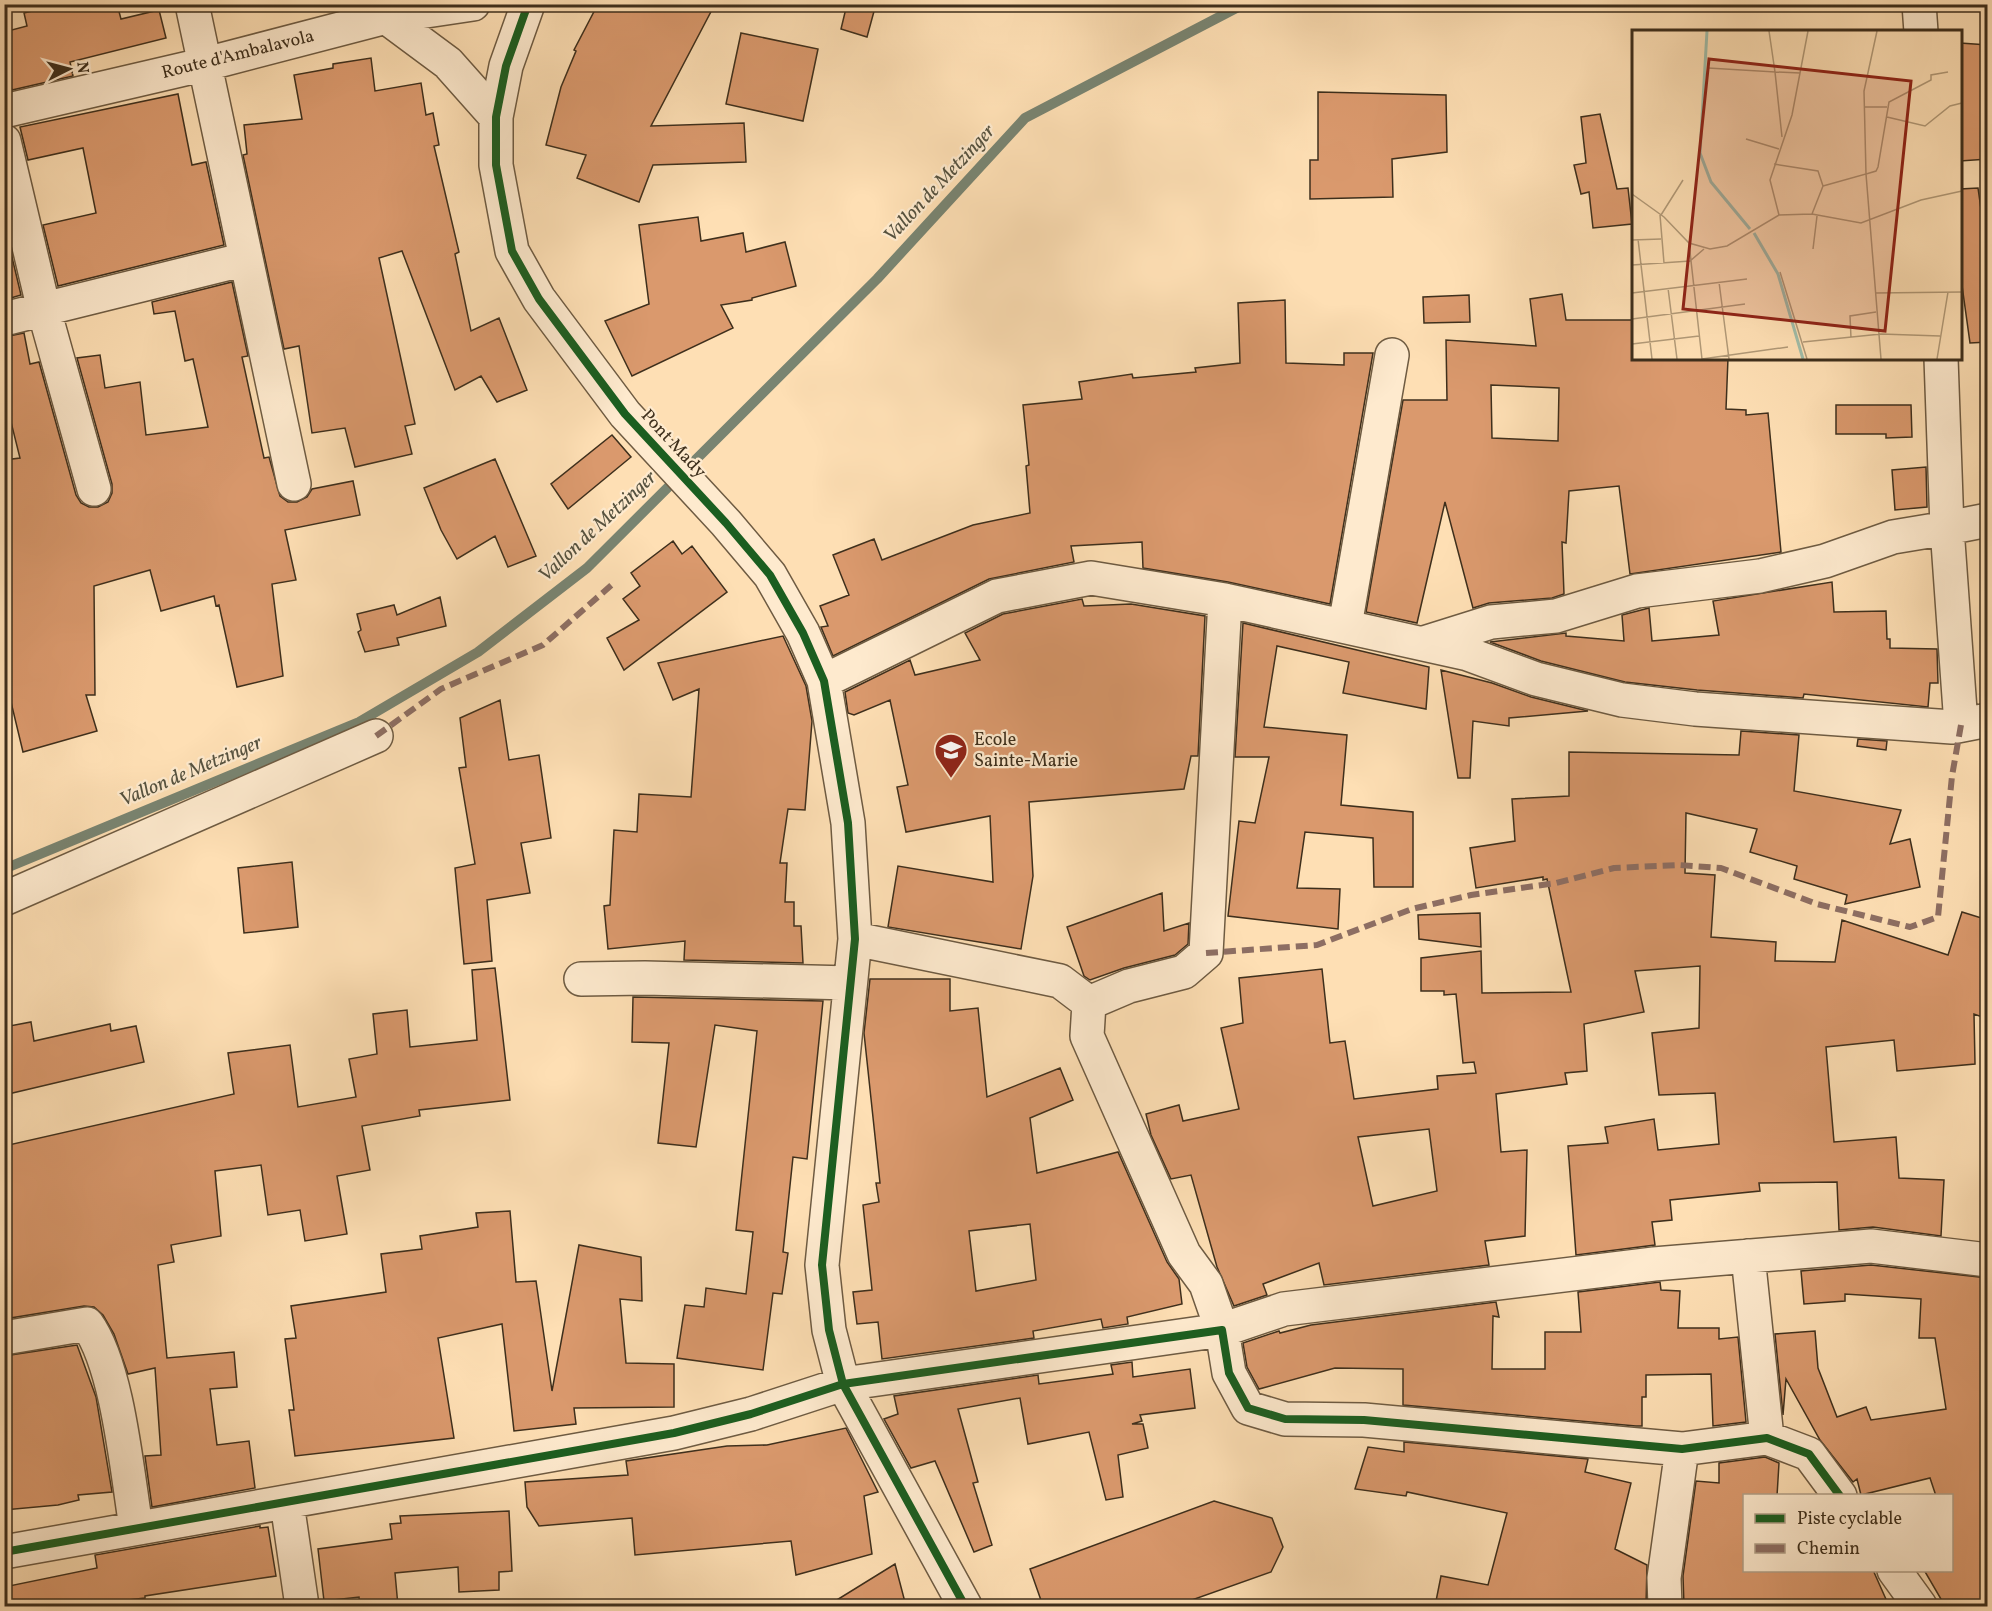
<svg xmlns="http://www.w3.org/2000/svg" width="1992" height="1611" viewBox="0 0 1992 1611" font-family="Vollkorn,serif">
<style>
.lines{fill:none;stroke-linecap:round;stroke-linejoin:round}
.stream{stroke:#798471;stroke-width:10}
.building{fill:#da996d;stroke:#3e2f1c;stroke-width:1.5;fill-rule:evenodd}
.minor-casing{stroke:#6e5b42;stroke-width:36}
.minor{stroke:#feeace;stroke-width:33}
.quiet{stroke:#8d6e63;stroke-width:6;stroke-dasharray:12 6;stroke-linecap:butt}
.cycleway-casing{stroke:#feeace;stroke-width:11}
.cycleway{stroke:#1b5e20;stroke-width:8}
.labels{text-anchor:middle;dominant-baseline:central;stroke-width:4.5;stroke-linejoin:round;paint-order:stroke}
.street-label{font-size:18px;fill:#3e2f1c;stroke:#feeace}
.poi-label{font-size:18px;fill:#3e2f1c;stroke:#feeace;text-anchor:start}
.water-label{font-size:20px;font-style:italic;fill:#56523f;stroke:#feeace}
.inset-river{fill:none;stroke:#a0bda9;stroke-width:3}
.inset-road{fill:none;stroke:#b19977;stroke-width:1.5}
.view{fill:#8f2418;fill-opacity:0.15;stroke:#8f2418;stroke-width:3}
.inset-edge{fill:none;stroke:#3e2f1c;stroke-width:3}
</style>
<rect width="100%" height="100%" fill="#fedfb4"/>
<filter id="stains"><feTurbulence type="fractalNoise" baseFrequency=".00333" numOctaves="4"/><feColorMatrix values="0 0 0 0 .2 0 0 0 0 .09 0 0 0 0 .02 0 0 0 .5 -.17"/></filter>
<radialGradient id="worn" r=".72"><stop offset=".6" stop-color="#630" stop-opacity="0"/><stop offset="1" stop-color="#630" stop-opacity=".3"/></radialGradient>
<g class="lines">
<path class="stream" d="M4,869L359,722L478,652L587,568L877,279L1025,118L1244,4"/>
</g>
<path class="building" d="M60,4H117L121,19L159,10L166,38L70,62L73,76L12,90L4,63V32L27,26L24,13Z
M598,4H715L651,126L744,123L746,162L653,165L639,202L577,178L586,155L546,145L561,87L576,51L574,50Z
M847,4H876L867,37L841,29Z
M741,33L818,49L803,121L726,104Z
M1960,43L1988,45V159L1960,161Z
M371,58L375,91L421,83L426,115L433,113L439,145L434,146L459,252L455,254L471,331L499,318L527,390L497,402L481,376L455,390L402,251L379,258L415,424L405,426L412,454L355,467L345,428L312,433L299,346L284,349L243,155L247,154L244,125L302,119L294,75L333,68V64Z
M1318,92L1446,95L1447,152L1392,159L1393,197L1310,199V160H1318Z
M178,94L192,165L206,162L224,245L58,286L43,225L96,213L83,148L28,160L20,127Z
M1600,114L1617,189L1628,188L1632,224L1593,228L1589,192L1581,194L1574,165L1586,163L1581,117Z
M1978,188L1988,259V342L1970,343L1960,271V189Z
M698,217L701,241L743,233L746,252L785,242L796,286L752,298V300L721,305L733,328L632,376L605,321L649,304L639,225Z
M6,232L21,295L4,300V233Z
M232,282L248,356L242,357L264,458L269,457L280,496L288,502H297L307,497L312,489L353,481L360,515L285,530L296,580L272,584L283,676L237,687L219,605L216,606L214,596L161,611L150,570L94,586L95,695H86L97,731L23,752L4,673V460L20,458L4,394V337L24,333L30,364L39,362L76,495L81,503L89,507H98L108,502L112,493V484L77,358L100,355L105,388L140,382L146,435L208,427L193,359L185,361L175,311L154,314L152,302Z
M1562,294L1566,320H1634V358H1728L1726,409L1746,410V415L1768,413L1781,552L1630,574L1619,486L1569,491L1566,543L1562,542L1564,594L1552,598L1489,603L1473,608L1445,502L1417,623L1366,612L1403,400H1447L1446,340L1536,346L1530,299ZM1491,385L1559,388L1558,441L1492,438Z
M1469,295L1470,322L1424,323L1423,297Z
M1285,300L1286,363L1344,365V353H1373L1330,604L1228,582L1143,568L1142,542L1071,546L1074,562L989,579L833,656L821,627L828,626L820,606L849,595L833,555L874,539L882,560L973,525L1030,513L1026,466L1029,465L1023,405L1082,399L1079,382L1132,374L1133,378L1196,372L1195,368L1240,363L1238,303Z
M1836,405H1911L1912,437L1886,438V434H1836Z
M612,435L631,457L568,509L551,484Z
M495,459L536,556L508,567L495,536L457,559L441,530L424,488Z
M1926,467L1927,507L1895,510L1892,470Z
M673,541L682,554L692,546L727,592L624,670L607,638L639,620L623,599L640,586L631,573Z
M1832,582L1834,612L1886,611L1887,639H1890V648L1937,649L1938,683H1930L1928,707L1804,694L1803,698L1697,690L1625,682L1541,661L1490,642L1566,633V636L1624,641L1622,615L1649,608L1652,641L1719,635L1713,601Z
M440,597L446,626L397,638L399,645L365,652L358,632L361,630L357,614L394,605L397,615Z
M1082,599L1084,606L1131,604L1205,616L1198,756H1191L1184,789L1029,802L1033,876L1021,949L888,927L898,866L993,882L990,816L906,832L897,787L908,785L890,700L854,715L848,713L845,692L910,660L915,675L980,660L965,633L1003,614Z
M1243,623L1429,667L1426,709L1343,693L1349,662L1277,646L1264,727L1347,735L1341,805L1413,812V887H1374L1373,838L1305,832L1297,888L1340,889L1338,929L1228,916L1239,821L1255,823L1269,757H1235Z
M783,636L806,686L812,721L805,810L788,809L780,863H787L785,902H794V926H801L803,963L684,960L685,941L608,949L604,906L610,905L614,830L637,832L639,794L691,797L699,689L673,700L658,663Z
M1441,670L1492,683L1531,697L1588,711L1509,718V726L1473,721L1470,778H1458Z
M500,700L509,760L539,755L551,838L521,843L530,893L487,900L492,961L464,964L455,868L475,864L459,768L466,767L460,718Z
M1741,731L1799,735L1794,791L1901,810L1890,844L1910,839L1920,887L1845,904L1847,895L1794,879L1797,866L1750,852L1757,829L1686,813L1685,873L1715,875L1711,937L1776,942L1775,961L1835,962L1842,920L1948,955L1962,912L1988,920V1019L1974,1014L1975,1064L1897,1071L1894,1040L1826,1047L1834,1142L1896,1137L1899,1178L1944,1180L1941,1236L1873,1227L1839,1230L1837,1182L1759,1183L1760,1191L1670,1200L1672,1220L1652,1222L1655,1245L1576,1255L1568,1146L1608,1143L1605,1127L1654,1119L1658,1150L1719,1144L1715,1093L1659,1095L1652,1033L1699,1028L1700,966L1635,971L1644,1012L1584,1024L1587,1071L1565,1073L1567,1084L1496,1094L1501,1152L1527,1150L1525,1236L1485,1241L1489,1265L1324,1285L1319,1263L1263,1284L1267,1295L1234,1306L1217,1267L1191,1175L1171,1179L1151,1135L1146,1114L1179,1105L1183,1121L1239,1109L1221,1028L1243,1023L1239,978L1322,969L1330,1043L1345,1041L1354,1099L1438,1089L1437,1076L1476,1073L1474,1062L1463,1063L1456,994L1444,995V991H1421V958L1481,951L1482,993L1571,992L1547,879L1543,880V877L1476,888L1470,848L1515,841L1512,799L1569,796V752L1739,755ZM1429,1129L1437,1191L1373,1206L1358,1137Z
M1858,739L1887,741L1886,750L1857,746Z
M292,862L298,927L244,933L238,868Z
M1162,893L1164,931L1189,923L1188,944L1175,955L1124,968L1090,980L1084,976L1067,927Z
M1480,913L1481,947L1419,939L1418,915Z
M495,968L510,1100L419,1110L420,1116L362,1126L370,1170L337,1176L347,1234L305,1241L300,1210L268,1215L261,1165L215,1171L221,1236L171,1245L174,1262L158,1265L167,1358L234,1352L237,1387L210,1389L217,1445L249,1441L255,1488L152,1507L145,1456L161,1455L155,1368L128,1374L114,1334L103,1315L94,1307L84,1306L4,1319V1146L234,1094L228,1053L290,1045L298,1107L356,1097L349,1059L377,1054L373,1014L407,1010L410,1047L477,1040L472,970Z
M870,979H950V1011L978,1008L987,1097L1060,1068L1073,1100L1030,1118L1037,1173L1118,1152L1167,1262L1179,1279L1182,1304L1127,1317L1128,1324L1103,1328L1101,1319L1033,1331L1034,1338L882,1359L878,1322L857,1324L853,1292L872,1290L863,1205L879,1202L876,1183H880L864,1033ZM1030,1224L1036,1280L976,1291L969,1231Z
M633,997L823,1001L807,1159L793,1157L783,1252L788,1253L782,1294L773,1293L763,1370L677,1358L685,1305L704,1307L706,1288L746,1294L753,1232L736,1230L757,1031L715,1025L696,1147L658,1143L669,1043L632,1042Z
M31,1022L34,1041L110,1024L111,1031L136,1026L144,1062L4,1095V1027Z
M510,1211L516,1282L536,1281L552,1391L579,1245L641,1257L642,1301L620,1299L626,1363L674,1364V1407L574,1408L576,1424L514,1431L502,1324L438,1338L454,1438L295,1456L289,1410H294L285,1339L296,1338L291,1306L386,1292L381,1254L422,1249L420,1236L478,1227L476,1213Z
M1871,1265L1988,1278V1601L1977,1606H1945L1924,1570H1952V1496H1936L1930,1478L1861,1495L1857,1479L1853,1482L1820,1440L1786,1379L1783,1415L1775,1334L1815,1331L1818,1368L1837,1417L1866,1407L1871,1420L1946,1409L1935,1338H1919L1921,1299L1845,1294V1301L1804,1304L1801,1271Z
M1660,1282L1661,1290L1680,1291L1678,1328H1719V1339L1738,1337L1746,1422L1713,1426L1711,1374L1646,1375V1397H1642V1426H1636L1403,1405V1369L1335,1368L1259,1389L1247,1367L1243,1343L1279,1331L1280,1333L1311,1325L1496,1302L1499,1317L1493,1316L1492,1369H1545V1332H1581L1578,1292Z
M77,1345L96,1397L112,1492L78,1495L79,1500L58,1505L4,1510V1356Z
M1132,1362L1133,1377L1190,1369L1195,1408L1140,1415L1142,1421L1132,1424H1143L1148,1448L1118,1455L1123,1497L1106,1500L1089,1432L1028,1444L1020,1398L958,1409L978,1482L973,1483L992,1545L974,1552L935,1461L911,1468L884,1419L898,1414L894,1396L1038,1375L1039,1384L1113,1374L1111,1365Z
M846,1428L878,1492L864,1496L872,1554L796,1575L791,1541L635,1555L632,1518L539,1526L527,1507L525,1482L628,1475L626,1461L727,1446L767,1445Z
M1404,1442L1588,1459L1585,1472L1631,1483L1615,1549L1647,1565L1646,1606H1435L1441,1576L1488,1585L1507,1513L1407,1492L1406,1496L1355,1489L1368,1447L1404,1452Z
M1765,1457L1779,1463L1777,1496H1744V1570H1873L1889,1606H1684L1683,1576L1696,1481L1719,1483V1463Z
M1214,1501L1272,1518L1283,1547L1271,1572L1175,1606H1043L1030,1569Z
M509,1511L512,1571L499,1572V1590L459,1592L458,1567L395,1573L398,1606H360L359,1597L324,1601L318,1549L392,1539L390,1524L401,1523L400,1516Z
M260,1526V1528L268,1527L276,1576L145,1596V1598L111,1602V1606H4V1587L97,1568L95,1555Z
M895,1564L906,1606H827Z"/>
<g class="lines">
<g class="minor-casing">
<path id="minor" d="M192,4L294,484
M528,4L506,66L496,117V165L512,251L539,299L625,414L726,523L770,575L803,633L824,681L848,823L855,939L822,1265L829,1330L843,1384L965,1606
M1919,4L1921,32
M384,7L386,17L448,63L496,117
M4,111L206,64L386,17L473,4
M4,141L44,310L94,489
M4,319L246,259
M1941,358L1947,528L1988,520
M1345,626L1392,355
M1424,643L1491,622L1556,616L1637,591L1760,576L1825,561L1893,537L1947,528L1961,725
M824,681L997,596L1091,578L1225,600L1468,654L1536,679L1622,700L1695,709L1952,727L1988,720
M4,899L376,736
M855,939L1060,981L1089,1003
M581,979L645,978L850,983
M1089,1003L1087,1036L1184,1254L1206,1284L1222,1330L1284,1309L1654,1264L1871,1246L1988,1260
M1089,1003L1129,986L1184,972L1206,953L1225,600
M1748,1256L1767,1438
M4,1338L87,1324C118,1367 127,1472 136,1527
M287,1503L302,1606
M4,1552L674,1433L751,1414L843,1384L1222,1330L1229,1373L1248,1408L1285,1419L1364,1420L1682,1449L1767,1438L1809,1454L1840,1496
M1894,1570L1920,1606
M1665,1606L1664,1578L1682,1449"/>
</g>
<use href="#minor" class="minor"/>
<path class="quiet" d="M376,736L441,689L543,645L615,582
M1206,953L1317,945L1412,909L1471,895L1556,883L1614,868L1679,865L1721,868L1817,904L1910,927L1938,917L1952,776L1961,725"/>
<g class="cycleway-casing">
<path id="cycleway" d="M528,4L506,66L496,117V165L512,251L539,299L625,414L726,523L770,575L803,633L824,681L848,823L855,939L822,1265L829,1330L843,1384L965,1606
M4,1552L674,1433L751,1414L843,1384L1222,1330L1229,1373L1248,1408L1285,1419L1364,1420L1682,1449L1767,1438L1809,1454L1840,1496"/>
</g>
<use href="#cycleway" class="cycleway"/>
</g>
<defs>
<g id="school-pin" transform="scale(1.725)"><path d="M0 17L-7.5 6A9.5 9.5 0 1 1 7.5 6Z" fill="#8f2418" stroke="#feeace"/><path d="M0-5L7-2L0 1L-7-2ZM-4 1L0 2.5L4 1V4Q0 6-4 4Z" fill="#fff"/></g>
</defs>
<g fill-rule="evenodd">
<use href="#school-pin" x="951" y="750"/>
</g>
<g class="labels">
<g class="street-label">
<text transform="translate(238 55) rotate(-14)">Route d'Ambalavola</text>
<text transform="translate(673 444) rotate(47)">Pont Mady</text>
</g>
<g class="poi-label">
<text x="974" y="740">Ecole<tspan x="974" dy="21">Sainte-Marie</tspan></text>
</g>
<g class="water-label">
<text transform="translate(940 184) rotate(-47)">Vallon de Metzinger</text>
<text transform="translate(598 527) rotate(-43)">Vallon de Metzinger</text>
<text transform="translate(191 772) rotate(-23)">Vallon de Metzinger</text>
</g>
</g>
<g transform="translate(1632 30)">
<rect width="330" height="330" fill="#fedfb4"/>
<path class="inset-river" d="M75,1L68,123L79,152L118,199M122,203L146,244L171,329"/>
<path class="inset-road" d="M76,38L143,42L137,1M232,77H255M255,87L293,96L318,76L330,73M150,107L143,42L168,43M114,109L147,119M142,134L186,141L191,156L180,184M191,156L234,144L232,61L245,1M0,164L32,187L57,213L78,219L95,216L147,185L180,184L229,193L289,170L330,161M28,185L32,233M29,185L51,150M147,185L138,150L160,85L176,1M6,209L20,329M0,210L29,209M57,213L70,329M181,219L185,186M0,235L58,231L72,219M148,242L175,329M87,252L97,329M36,258L45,329M0,263L115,249M243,263L330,262M0,289L113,274M219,308L218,286L244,282M171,312L249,304L308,306M0,314L67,306M70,329L156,317M249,329L234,144L244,141L246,137L257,72L299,50V45L316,42M305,329L316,262"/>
<path class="view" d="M77,29L279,51L253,301L51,279Z"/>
<rect width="330" height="330" class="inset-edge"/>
</g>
<rect width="1992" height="1611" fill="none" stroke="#fedfb4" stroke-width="24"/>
<rect x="6" y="6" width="1980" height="1599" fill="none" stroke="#3e2f1c" stroke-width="3"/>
<rect x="12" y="12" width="1968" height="1587" fill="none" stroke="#3e2f1c" stroke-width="1.5"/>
<rect x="1743" y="1494" width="210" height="78" fill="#feeace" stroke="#b19f87" stroke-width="1.5"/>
<rect x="1755" y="1514" width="30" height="9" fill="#1b5e20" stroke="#b19f87" stroke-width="1.5"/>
<text x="1797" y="1524" font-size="18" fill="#3e2f1c">Piste cyclable</text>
<rect x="1755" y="1544" width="30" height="9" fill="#8d6e63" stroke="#b19f87" stroke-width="1.5"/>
<text x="1797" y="1554" font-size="18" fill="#3e2f1c">Chemin</text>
<g transform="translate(69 69) rotate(84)" stroke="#feeace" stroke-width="4.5" paint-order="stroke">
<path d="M0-4.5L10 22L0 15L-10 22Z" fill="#3e2f1c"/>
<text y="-9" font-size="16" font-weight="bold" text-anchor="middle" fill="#3e2f1c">N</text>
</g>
<rect width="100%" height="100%" filter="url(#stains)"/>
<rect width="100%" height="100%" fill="url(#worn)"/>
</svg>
